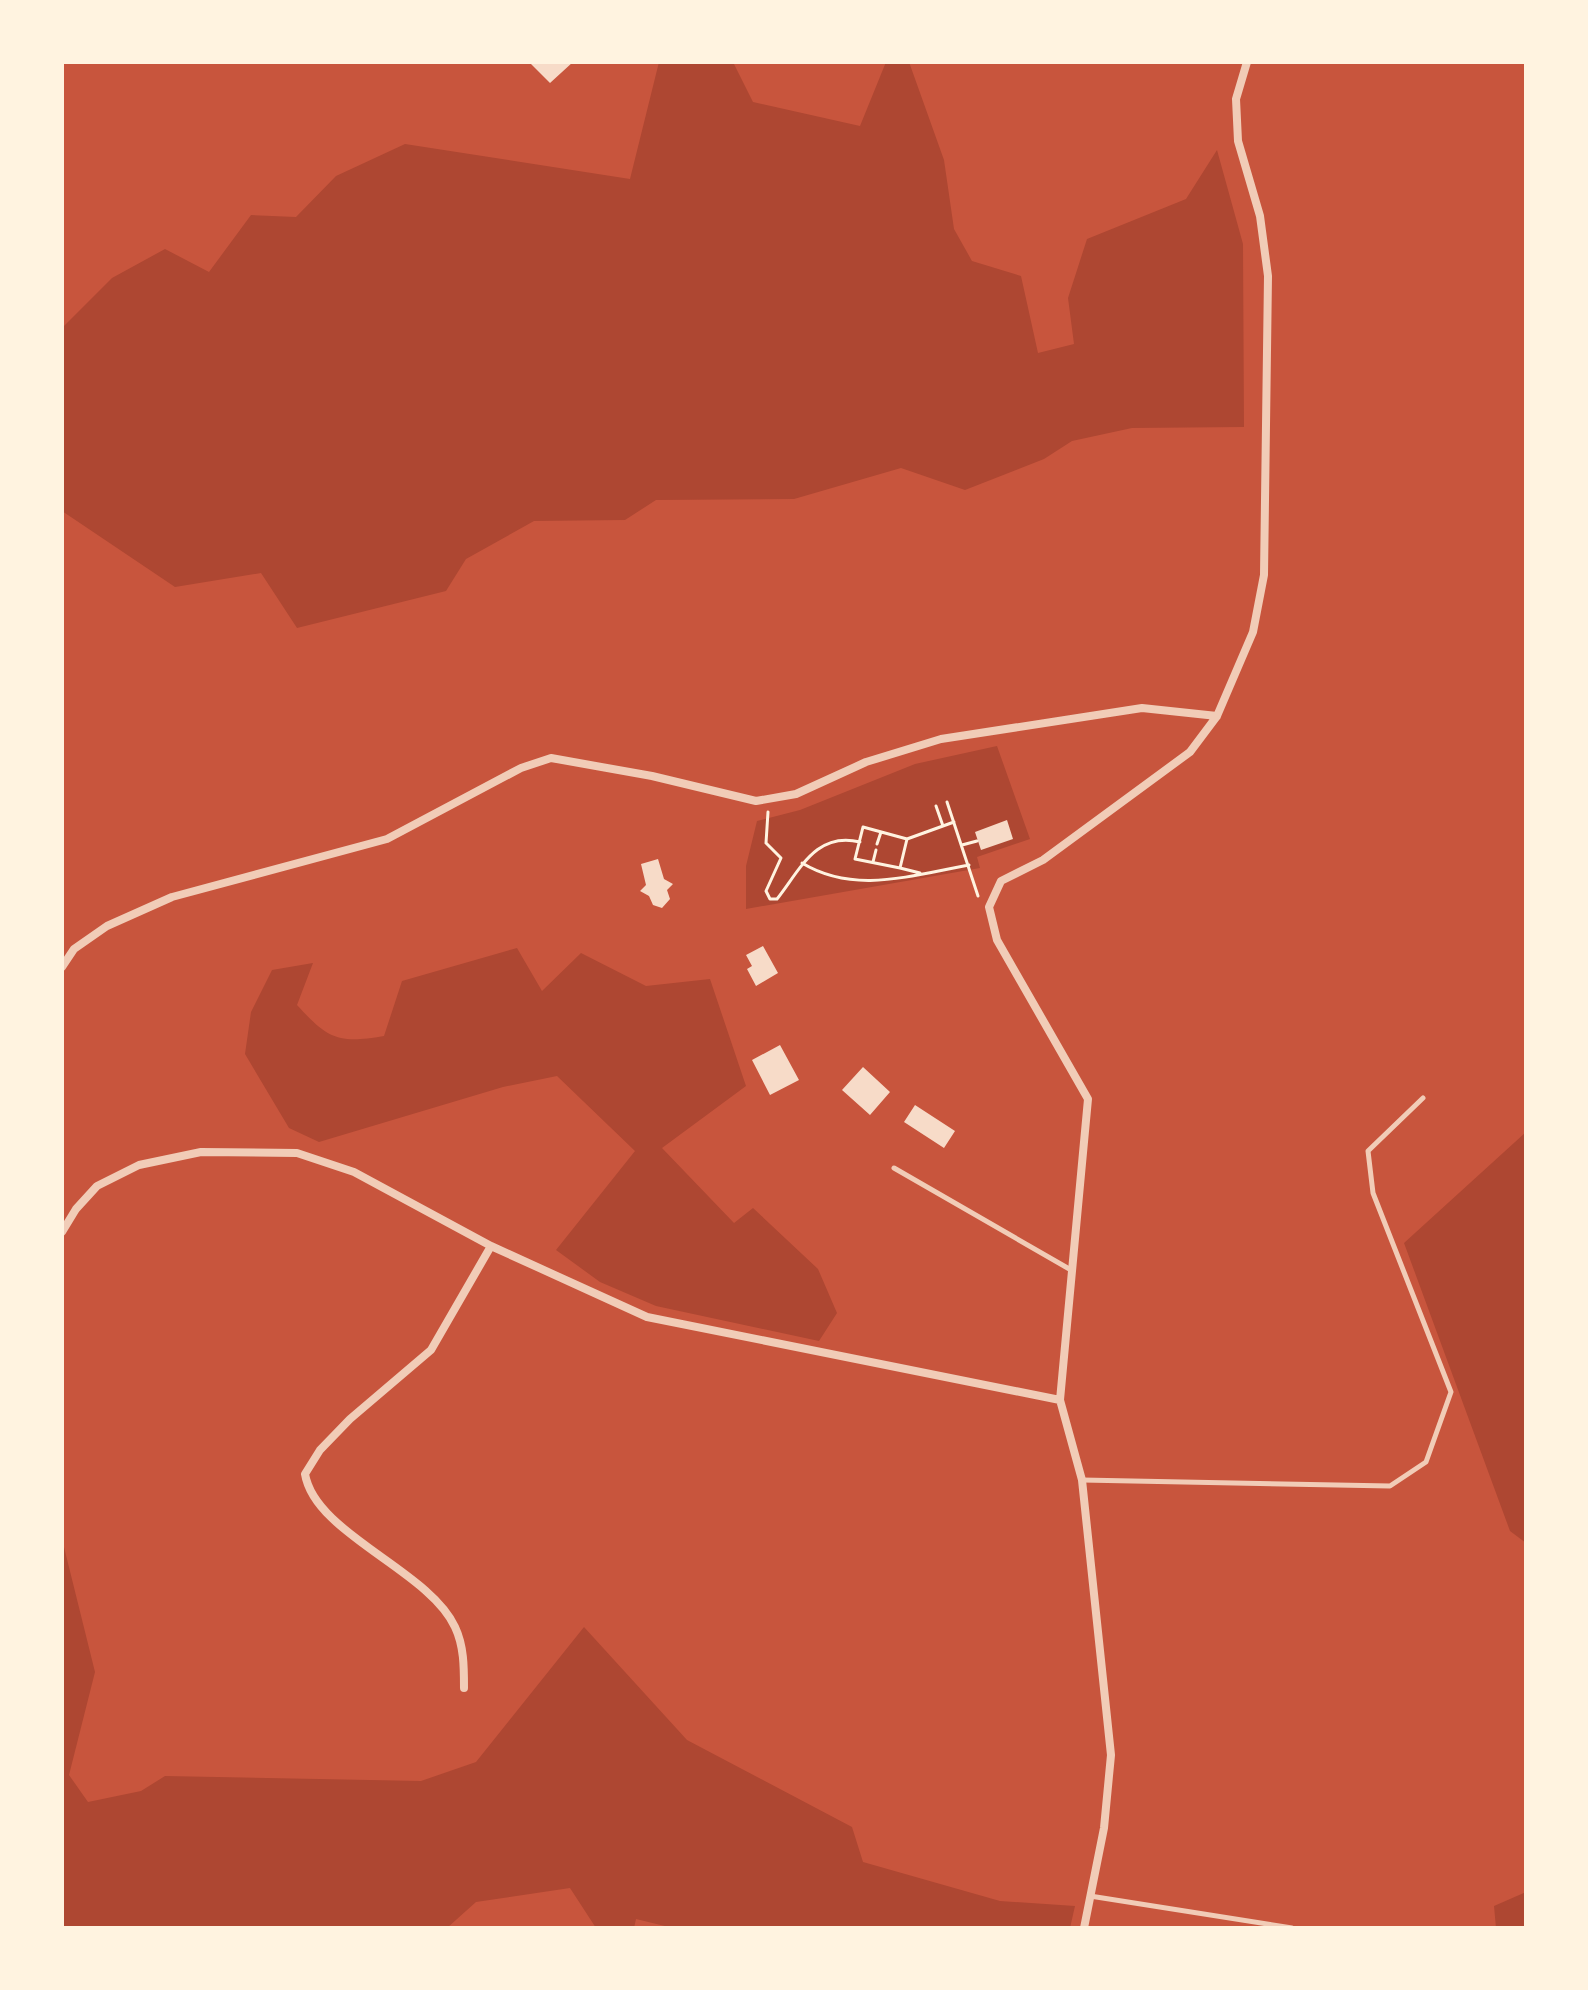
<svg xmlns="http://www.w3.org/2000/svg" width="1588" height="1990" viewBox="0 0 1588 1990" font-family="'Fira Sans',sans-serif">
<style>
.green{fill:#ae4732}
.building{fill:#f7dbc8}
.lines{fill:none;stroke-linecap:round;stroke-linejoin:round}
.path{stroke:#fff3e0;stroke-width:3}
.service{stroke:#f1ccb7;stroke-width:5}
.minor{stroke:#f1ccb7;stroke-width:8}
</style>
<rect width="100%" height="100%" fill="#c8553d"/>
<path class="green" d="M659,62H733L753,102L860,126L886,62H909L944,160L954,229L972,261L1021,276L1038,353L1074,344L1068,298L1087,239L1186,199L1217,150L1243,244L1244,427L1132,428L1072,441L1044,459L965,490L901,468L794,499L656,500L625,520L534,521L466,559L446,591L297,628L261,573L175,587L62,511V328L112,278L165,249L209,272L251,215L296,217L336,176L405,144L630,179Z
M997,746L1030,839L977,857L980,868L746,909V866L757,821L800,810L915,764Z
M517,948L542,991L581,953L646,986L710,979L746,1086L662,1148L734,1223L753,1208L818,1269L837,1313L819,1341L656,1306L600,1282L556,1250L635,1151L557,1076L503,1087L319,1142L289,1128L245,1054L251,1012L272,970L313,963L297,1005C328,1039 338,1044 384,1036L402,981Z
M1526,1132V1543L1510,1531L1404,1243Z
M62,1539L95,1672L69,1775L88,1802L141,1791L165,1776L421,1781L476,1762L584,1627L687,1740L852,1827L863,1862L1000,1901L1075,1906L1070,1928H673L636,1919L634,1928H596L570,1888L476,1902L447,1928H62Z
M1526,1892V1928H1496L1494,1906Z"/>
<path class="building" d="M529,62H573L550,83Z
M1007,820L1013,839L981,850L975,832Z
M658,859L664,879L673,884L667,890L670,899L662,908L653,905L649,896L640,891L646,885L641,864Z
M763,946L778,973L756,986L747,969L752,966L746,955Z
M780,1045L799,1080L770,1095L752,1060Z
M863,1067L890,1092L870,1115L842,1090Z
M915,1105L955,1131L944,1148L904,1122Z"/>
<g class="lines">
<path class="path" d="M947,802L978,896
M936,806L943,826
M768,812L766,843L781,858L766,891L770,899H777C800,870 816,831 860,842
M907,839L900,868L855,859L863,827L907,839L954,822
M877,844L881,832
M962,845L977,841
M873,862L876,850
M802,863C855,895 912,875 969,865
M900,868L920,873"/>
<path class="service" d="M894,1168L1071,1270
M1082,1480L1390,1486L1426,1462L1451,1392L1373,1193L1368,1151L1423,1098
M1090,1896L1292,1928"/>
<path class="minor" d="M62,967L74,949L107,926L172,897L387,839L521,768L551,758L652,776L756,801L796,794L866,762L941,739L1142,708L1217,716
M62,1232L76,1209L97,1186L139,1165L201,1152L297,1153L354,1172L491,1246L647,1317L1060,1400
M464,1688C464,1667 464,1646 455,1627C429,1570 315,1534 305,1474L320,1450L350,1419L431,1350L491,1246
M1084,1928L1104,1828L1111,1755L1082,1480L1060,1400L1088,1099L997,940L989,907L1001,881L1043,860L1190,752L1217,716L1253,632L1264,575L1268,276L1260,216L1238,141L1236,99L1247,62"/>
</g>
<rect width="1588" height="1990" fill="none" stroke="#fff3e0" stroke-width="128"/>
</svg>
